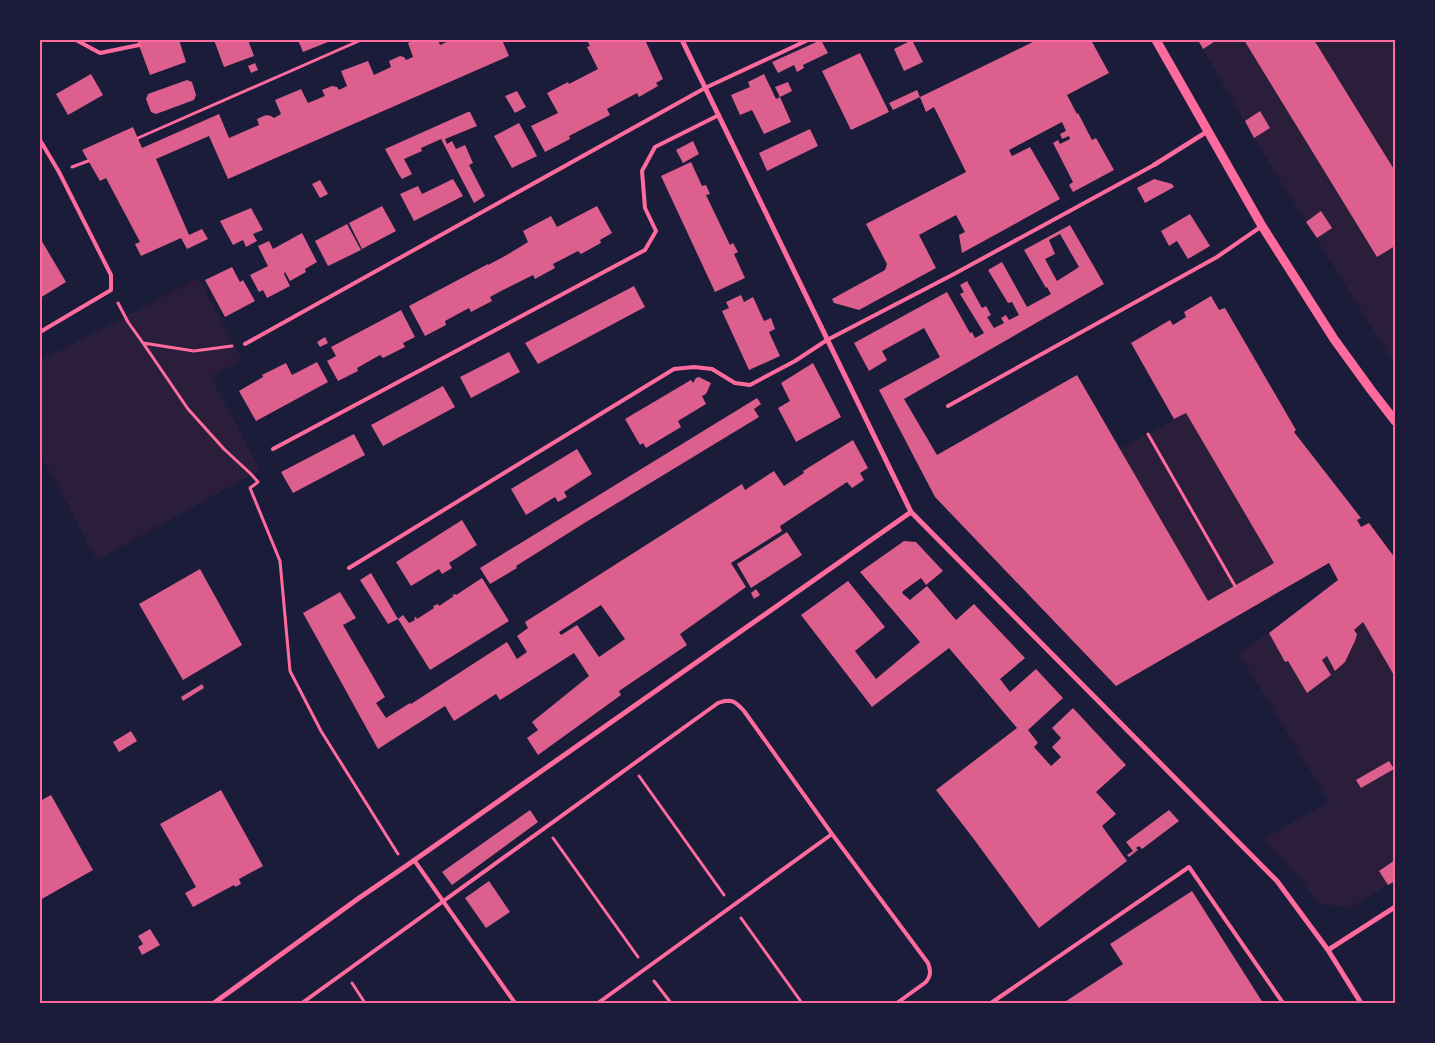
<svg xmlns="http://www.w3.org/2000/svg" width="1435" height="1043" viewBox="0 0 1435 1043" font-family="Signika,sans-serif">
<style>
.green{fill:#2a1e3b}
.building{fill:#dd5f8e;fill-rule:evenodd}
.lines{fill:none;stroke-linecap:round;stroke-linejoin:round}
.path{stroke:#ff6b9d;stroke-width:3}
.service{stroke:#ff6b9d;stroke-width:4}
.pedestrian{stroke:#ff6b9d;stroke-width:4.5}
.minor{stroke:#ff6b9d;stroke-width:5}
.tertiary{stroke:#ff6b9d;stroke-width:9}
.neatline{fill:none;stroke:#ff6b9d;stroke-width:2}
</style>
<rect width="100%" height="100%" fill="#1b1b3a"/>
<path class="green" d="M1198,40H1395V365L1254,138Z
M199,278L242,360L211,377L260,470L97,560L40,453V361Z
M1186,413L1274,563L1208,601L1120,449Z
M1363,622L1395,677V860L1379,871L1388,885L1349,908L1318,903L1296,873L1263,839L1329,802L1239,653L1269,633L1285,662L1288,661L1307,693L1331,675L1322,660L1327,656L1345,662L1352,650L1357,634L1354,630Z"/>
<path class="building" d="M137,40H179L186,62L150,75Z
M214,40H248L254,56L224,67Z
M298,40H333L303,52Z
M414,40H438L440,45L451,40H502L509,56L228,179L209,136L156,159L189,235L202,229L208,239L187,249L181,238L141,256L135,244L140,242L106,178L100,181L82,150L133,127L142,148L219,114L229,138L259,125L257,119L266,115L271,116L274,118L281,114L275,100L301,89L308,103L325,96L322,90L332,86L337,87L339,90L347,86L341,71L368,61L374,75L391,67L389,61L400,56L404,57L406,60L413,57L408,43Z
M587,40H645L663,79L656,83L658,86L639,97L637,93L607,109L610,115L569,136L570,139L545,152L531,126L558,113L547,93L568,82L569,84L598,69L587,47L590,46Z
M821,40L828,53L803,65L804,68L797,72L794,65L778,73L772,62Z
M912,40L923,62L904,71L894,49Z
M1037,40H1091L1109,73L1067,95L1077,114L1078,113L1092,140L1096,138L1114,170L1073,192L1069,185L1073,182L1053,143L1058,140L1060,144L1070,139L1069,136L1062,139L1060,134L1066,131L1062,122L1009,150L1012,156L1030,147L1060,199L962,253L959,235L965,232L956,215L919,235L936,268L859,310L834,303L832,299L885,270L887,264L866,224L966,172L934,107L926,112L920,97Z
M1198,40H1217L1203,49Z
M1244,40H1314L1395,171V246L1377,257Z
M860,53L889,112L851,130L822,71Z
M255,63L258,70L251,73L248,66Z
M91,74L103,95L68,115L56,94Z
M764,74L776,99L780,97L791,122L764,134L752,110L740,115L731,95L750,87L748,82Z
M187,80L192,82L196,95L194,100L156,114L151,112L146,99L148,94Z
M788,82L792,91L780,97L775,87Z
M917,90L920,97L893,110L889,103Z
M517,91L526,107L515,113L505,96Z
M1260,111L1270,128L1254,138L1245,121Z
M468,112H470L477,126L445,139L447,144L452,141L456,149L465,145L473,163L469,165L485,196L474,203L441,139L421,148L422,151L404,159L412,174L402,179L398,173L385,149Z
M519,123L537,156L512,168L494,136Z
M810,129L818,146L767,171L759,153Z
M693,141L699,154L683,163L676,150Z
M691,162L702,186L706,185L710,194L706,195L730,245L733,243L738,252L734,254L745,278L715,292L661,176Z
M453,179L463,196L414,221L400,194L418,186L422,194Z
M1154,179L1172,184L1174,187L1145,203L1137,188Z
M320,180L328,194L320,198L312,184Z
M382,206L396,231L362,249L349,223Z
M597,206L612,233L600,240L601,243L581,254L578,251L553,264L555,268L535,279L533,275L501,291L490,297L492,301L471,312L469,308L445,321L446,325L425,336L409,306L488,264V265L505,256L528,242L523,231L551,216L557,227Z
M251,208L263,230L253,234L257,241L246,247L243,240L233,245L220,221Z
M1321,211L1332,228L1317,238L1306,222Z
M1190,214L1210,246L1188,259L1177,241L1169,246L1161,231Z
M347,224L361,250L328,266L315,241Z
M1070,225L1104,284L904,399L937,455L1077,375L1208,601L1274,563L1186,413L1174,419L1131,343L1170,320L1173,325L1186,317L1184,312L1211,296L1219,310L1225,308L1296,430L1294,432L1361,518L1357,520L1361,527L1369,523L1395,558V677L1363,622L1354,630L1357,634L1355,641L1345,662L1335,671L1327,656L1322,660L1331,675L1307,693L1288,661L1285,662L1269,633L1338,580L1329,563L1116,686L935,497L879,390L940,357L924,328L882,351L887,360L869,371L854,343L947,292L970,333L972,332L975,338L984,333L960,294L964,292L960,285L967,281L982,308L986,306L991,315L987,317L994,328L1004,323L1001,318L1006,315L1009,320L1019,315L1012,302L1008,303L988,270L1002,262L1027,307L1051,294L1047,287L1046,288L1024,250ZM1060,234L1079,267L1057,281L1045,259L1055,254L1049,240Z
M302,233L317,262L305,269L306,272L290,281L285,272L284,274L290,286L267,298L263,290L259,292L250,275L268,266L258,246L269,241L273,249Z
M40,238L66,282L40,298Z
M232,267L240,282L243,280L255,301L225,317L205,280Z
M634,286L645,307L538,364L525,343Z
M741,295L744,302L753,297L764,321L771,318L775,329L769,332L780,356L749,370L722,311L729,308L726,302Z
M401,310L415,337L403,343L405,347L383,358L380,355L357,368L358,371L338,381L327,361L336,356L331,347Z
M325,337L328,343L320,347L317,342Z
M509,352L520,372L471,398L460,377Z
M317,362L328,382L256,421L239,391L263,377L262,375L286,363L292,375Z
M813,363L841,417L796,442L778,408L790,401L781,383Z
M699,377L711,383L706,394L702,396L706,404L678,421L681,427L646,448L643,443L640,445L625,419L691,380L693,383L696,378Z
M443,386L455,407L383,446L371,425Z
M757,398L761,404L754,409L759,417L586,522L516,566L517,568L490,584L480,568Z
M354,434L365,455L293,493L281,472Z
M853,440L868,468L860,473L864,480L852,488L847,482L780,526L782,531L731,563L746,587L680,634L687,645L619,691L621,695L538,755L527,738L538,730L532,722L589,676L574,653L500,700L496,694L454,721L445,706L378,749L303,613L340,592L356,618L343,625L385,697L376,703L386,718L410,703L411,704L507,642L517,659L527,652L517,636L528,628L525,622L742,484L745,490L774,471L784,486L804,473L803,471ZM601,605L625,639L599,657L577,625L561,635L559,632Z
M577,449L592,474L564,492L567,497L558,502L555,497L526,515L511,489Z
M462,520L477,545L449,563L452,568L442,574L439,569L411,586L396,562Z
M787,532L802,555L751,588L737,564Z
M904,541L916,542L943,571L926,585L921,578L903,591L902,593L910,600L927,586L956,620L974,604L1025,658L1000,679L1010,692L1036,669L1063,698L1028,730L1038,743L1034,747L1051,766L1061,757L1052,747L1061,738L1052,728L1073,708L1126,765L1096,792L1116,814L1102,826L1127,861L1039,928L973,838L936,790L1017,728L949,648L872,707L801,615L848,581L885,627L855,651L876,679L920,642L860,572Z
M200,569L242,645L183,680L139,604Z
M371,573L398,619L403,615L409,623L415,620L414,618L416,617L417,619L434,608L433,606L438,604L439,606L454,596L452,595L455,594L456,595L482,578L509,621L430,670L398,619L388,624L360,580Z
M756,589L760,595L754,599L751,593Z
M202,684L204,688L183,701L181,697Z
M131,731L137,741L119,752L113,742Z
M1389,761L1394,769L1361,788L1356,780Z
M221,790L263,866L239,879L241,884L235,887L234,885L193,907L185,893L196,887L160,824Z
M51,795L93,870L40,900V801Z
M530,810L538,822L452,885L442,872Z
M1169,810L1179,821L1142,849L1139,846L1136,848L1138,850L1129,857L1127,855L1133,851L1126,842Z
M1395,860V881L1388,885L1379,871Z
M489,881L510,912L486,928L465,898Z
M1192,891L1263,1003H1063L1123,964L1110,944Z
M150,929L160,945L142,955L138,947L143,944L138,936Z"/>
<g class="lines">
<path class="path" d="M138,138L361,40
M72,167L88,161
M118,303L128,322L143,343L194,351L232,346
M143,343L188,409L224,449L251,474L258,482L250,488L280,561L290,671L321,731L398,854
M1148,434L1235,586
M639,776L724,895
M553,838L638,957
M741,918L802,1003
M654,981L671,1003
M352,983L365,1003"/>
<path class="service" d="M76,40L100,53L139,45
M40,140L59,172L111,275V290L40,332
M245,344L705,88L808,40
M948,406L1217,257L1262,226
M273,449L645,250L656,231L645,208L642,171L655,147L719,115
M349,568L674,369L694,367L712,369L735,383L750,385L795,361L827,340L954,274L1154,165
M414,860L515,1003
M302,1003L718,703C731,698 735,701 744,711L832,834L928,963C931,971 931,976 926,982L897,1003
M598,1003L832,834
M991,1003L1189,867L1283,1003"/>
<path class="pedestrian" d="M1154,165L1208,131"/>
<path class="minor" d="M682,40L911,512L1277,881L1328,950L1361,1003
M1328,950L1395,907
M214,1003L359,898L406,866L911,512"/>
<path class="tertiary" d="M1156,40L1262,226L1334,339L1371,390L1395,421"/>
</g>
<rect width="1435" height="1043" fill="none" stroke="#1b1b3a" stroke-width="82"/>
<rect x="41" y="41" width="1353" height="961" class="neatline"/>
</svg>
